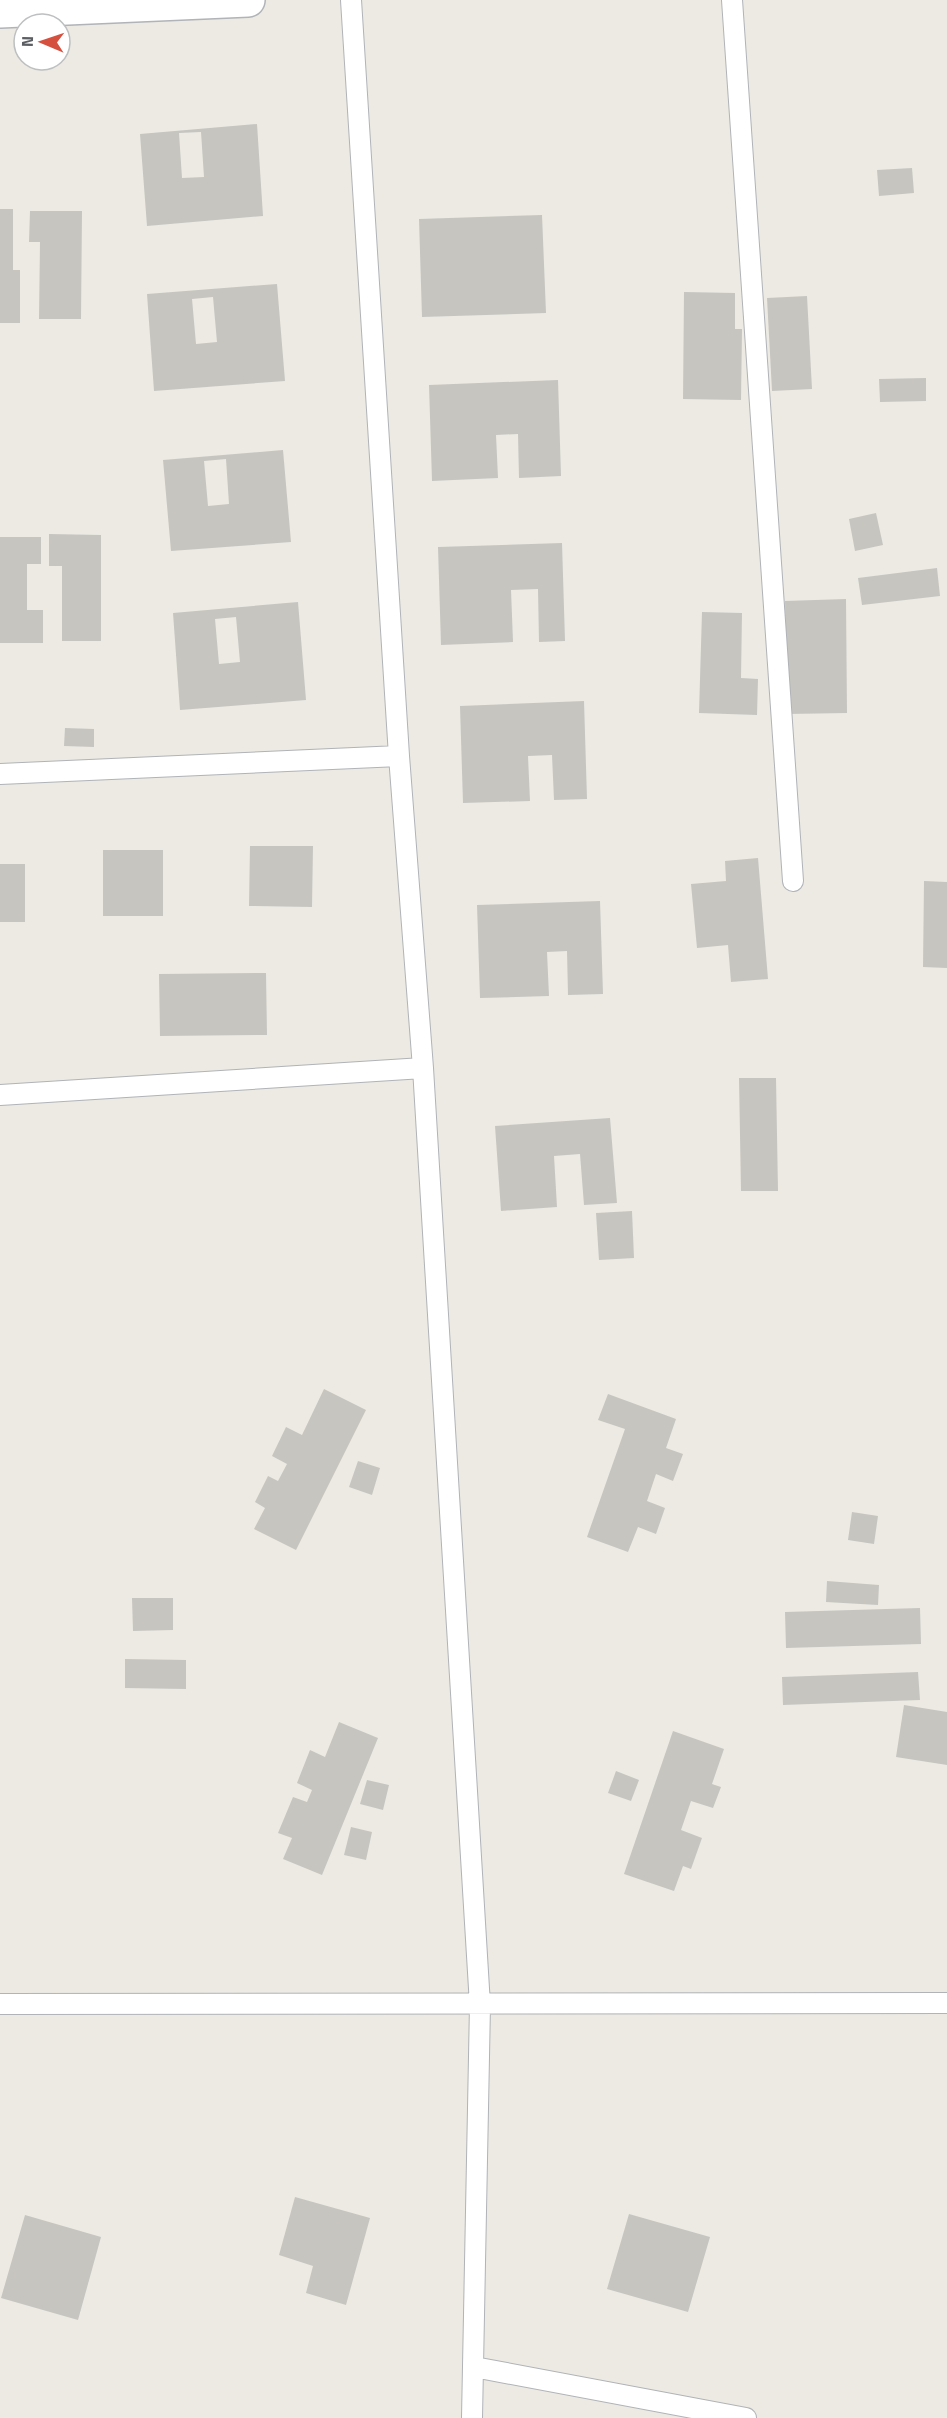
<svg xmlns="http://www.w3.org/2000/svg" width="947" height="2418" viewBox="0 0 947 2418" font-family="'Titillium Web',sans-serif">
<style>
.building{fill:#c7c5c0;fill-rule:evenodd}
.lines{fill:none;stroke-linecap:round;stroke-linejoin:round}
.service-casing{stroke:#b0b3b7;stroke-width:22}
.minor-casing{stroke:#b0b3b7;stroke-width:36}
.service{stroke:#fff;stroke-width:20}
.minor{stroke:#fff;stroke-width:33}
</style>
<rect width="100%" height="100%" fill="#eceae3"/>
<path class="building" d="M257,124L263,216L147,226L140,134ZM201,132L204,177L182,178L179,133Z
M912,168L914,193L879,196L877,170Z
M0,209H13V270H20V323H0Z
M30,211H82L81,319H39L40,242H29Z
M542,215L546,313L422,317L419,219Z
M277,284L285,381L154,391L147,294ZM213,297L217,342L196,344L192,299Z
M684,292L735,293V329H742L741,400L683,399Z
M807,296L812,389L772,391L767,298Z
M926,378V401L880,402L879,379Z
M558,380L561,476L519,478L518,434L496,435L498,478L432,481L429,385Z
M283,450L291,542L171,551L163,460ZM226,459L229,504L208,506L204,461Z
M876,513L883,545L855,551L849,519Z
M49,534L101,535V641H62V566H49Z
M0,537H41V564H27V610H43V643H0Z
M562,543L565,641L539,642L538,589L511,590L513,642L441,645L438,547Z
M937,568L940,596L862,605L858,578Z
M846,599L847,713L787,714L785,601Z
M298,602L306,700L180,710L173,613ZM236,617L240,662L219,664L215,619Z
M702,612L742,613L741,678L758,679L757,715L699,713Z
M584,701L587,799L554,800L552,755L528,756L530,801L463,803L460,706Z
M65,728L94,729V747L64,746Z
M250,846H313L312,907L249,906Z
M103,850H163V916H103Z
M758,858L768,979L731,982L728,945L697,948L691,884L726,881L725,861Z
M0,864H25V922H0Z
M924,881L947,882V968L923,967Z
M600,901L603,994L568,995L567,951L547,952L549,996L480,998L477,905Z
M266,973L267,1035L160,1036L159,974Z
M739,1078H776L778,1191H741Z
M610,1118L617,1203L584,1205L580,1154L554,1156L557,1207L501,1211L495,1126Z
M632,1211L634,1258L599,1260L596,1213Z
M324,1389L366,1410L296,1550L254,1529L265,1508L255,1502L268,1476L278,1481L287,1464L272,1456L286,1427L302,1435Z
M608,1394L676,1419L666,1448L683,1454L673,1481L656,1474L647,1501L665,1508L656,1534L638,1527L628,1552L587,1537L625,1429L598,1420Z
M358,1461L380,1468L372,1495L349,1487Z
M852,1512L878,1516L874,1544L848,1540Z
M827,1581L879,1585L878,1605L826,1602Z
M132,1598H173V1630L133,1631Z
M920,1608L921,1644L786,1648L785,1612Z
M125,1659L186,1660V1689L125,1688Z
M918,1672L920,1700L783,1705L782,1677Z
M904,1705L947,1712V1765L896,1757Z
M339,1722L378,1738L322,1875L283,1859L292,1838L278,1833L293,1797L307,1802L312,1790L297,1783L310,1750L325,1757Z
M673,1731L724,1749L712,1784L721,1787L713,1808L691,1801L681,1830L702,1838L691,1869L683,1866L674,1891L624,1874Z
M616,1771L639,1780L631,1801L608,1793Z
M367,1780L389,1785L383,1810L360,1804Z
M351,1827L372,1832L366,1860L344,1855Z
M295,2197L370,2218L346,2305L306,2293L313,2266L279,2255Z
M629,2214L710,2237L688,2312L607,2289Z
M25,2215L101,2237L78,2320L1,2298Z"/>
<g class="lines">
<g class="service-casing">
<path id="service" d="M351,0L399,756L423,1068L480,2005L472,2418
M732,0L793,881
M0,774L399,756
M0,1095L423,1068
M0,2004L947,2003
M474,2367L746,2418"/>
</g>
<g class="minor-casing">
<path id="minor" d="M0,11L248,0"/>
</g>
<use href="#service" class="service"/>
<use href="#minor" class="minor"/>
</g>
<g transform="translate(42 42) rotate(272)"><circle r="28" fill="#ffffff" stroke="#bdbfc0" stroke-width="1.5"/>
<path d="M0-4.5L10 22L0 15L-10 22Z" fill="#d6503f"/>
<text y="-9" font-size="16" font-weight="bold" text-anchor="middle" fill="#5b5e62">N</text>
</g>
</svg>
